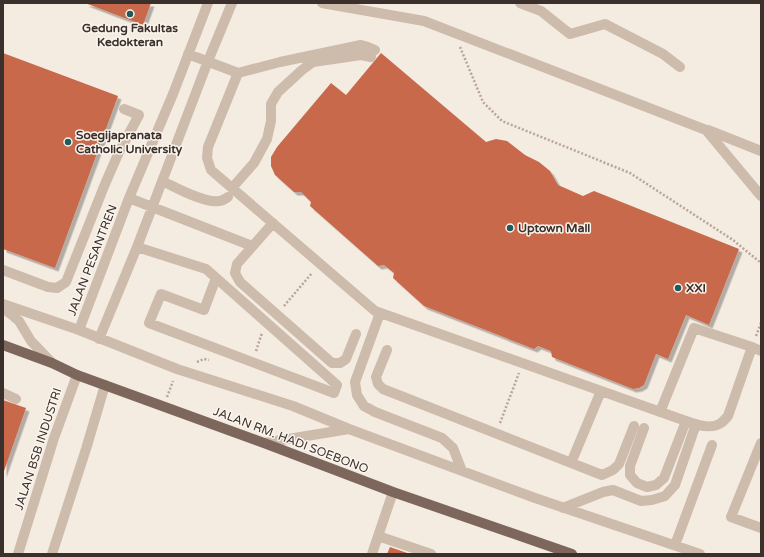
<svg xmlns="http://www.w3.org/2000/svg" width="764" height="557" viewBox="0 0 764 557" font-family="'Varela Round',sans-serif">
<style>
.building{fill:#c8694b;filter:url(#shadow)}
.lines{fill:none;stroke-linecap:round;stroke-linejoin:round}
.path{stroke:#b9a596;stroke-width:2.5;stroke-dasharray:2 2;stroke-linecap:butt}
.minor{stroke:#cdbbac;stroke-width:10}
.major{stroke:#7d675c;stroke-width:10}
.poi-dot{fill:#1f5a5e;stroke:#fbf5ee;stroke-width:1.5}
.labels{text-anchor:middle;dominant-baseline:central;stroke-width:3;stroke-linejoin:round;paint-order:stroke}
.poi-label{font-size:12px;font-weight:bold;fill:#3b302b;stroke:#fbf5ee;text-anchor:start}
.street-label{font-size:12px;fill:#3b302b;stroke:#fbf5ee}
</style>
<defs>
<filter id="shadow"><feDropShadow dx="3.5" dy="3.5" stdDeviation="0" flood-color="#0004"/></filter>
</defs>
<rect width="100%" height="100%" fill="#f4ebe1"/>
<path class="building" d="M85,3H151L143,25Z
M3,53L118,96L55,268L3,249Z
M381,53L486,142L496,139L507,141L525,155L539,162L550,171L558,185L583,196L594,191L739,249L709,325L686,315L668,359L656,354L644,385L639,388L633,389L552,357L551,351L538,346L534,349L424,306L393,278L394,273L384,265L378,266L310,206L311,202L301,192H294L275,175L271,166V157L277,147L331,83L346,95Z
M3,400L26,408L3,474Z
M390,547L410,554H387Z"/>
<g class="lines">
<path class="path" d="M460,47L483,102L502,121L630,173L733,240L761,263
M284,306L312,273
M756,336L761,323
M256,351L262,333
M197,362L204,359L209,360
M167,397L173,381
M500,423L519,373"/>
<path class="minor" d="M322,3L424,21L706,130L761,196
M520,3L541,11L570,34L605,24L663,54L680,67
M188,54L238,73L280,62L361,45L368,47L375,50
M238,73L208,147L207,158L211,170L375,311L686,421C696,425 711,430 721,423C724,421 726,418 728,416L752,347L694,328L660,412
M708,130L761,151
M162,181C175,187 205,204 219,201C222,201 225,199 228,197
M232,188L254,163L267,139L271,121V104L278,92L302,70L313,62L361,55L371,57
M129,198L252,246
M273,223L237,264L235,273L240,282L332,363H340L346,359L356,334
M137,247L206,269L337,385L334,393L149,323L161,294L204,310L216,278
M3,270L48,287L57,288L66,282L105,184L119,152L139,115L124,109
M3,304L79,330L177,369L293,406L349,429L535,498L700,554
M3,308L12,315L19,321L31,341L52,363
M380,313L355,382L357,395L364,406L375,412L442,438L453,448L462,471
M79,330L129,198L173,94L208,3
M99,339L137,247L208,61L232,3
M752,347L761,351
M387,350L376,377L378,384L383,389L602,475L613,470L619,464L634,426
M3,393L16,399
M644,428L630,466V475L637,483L647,487L656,485L664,478L686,421
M264,443L349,429
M761,443L731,517L761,528
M571,463L601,391
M563,508L603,492L613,490L641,501L652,500L665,496L675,485L696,424
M378,536L431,554
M675,545L712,445
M18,554L54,438L77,375
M52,554L86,449L105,385
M372,554L393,492"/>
<path class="major" d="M3,345L52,363L77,375L264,443L393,492L572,554"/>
</g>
<g class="poi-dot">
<circle cx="130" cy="14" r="4"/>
<circle cx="68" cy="142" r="4"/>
<circle cx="510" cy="228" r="4"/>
<circle cx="678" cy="288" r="4"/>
</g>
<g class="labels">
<g class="poi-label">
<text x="130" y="28" text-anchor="middle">Gedung Fakultas<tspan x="130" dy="14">Kedokteran</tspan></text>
<text x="76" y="135">Soegijapranata<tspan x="76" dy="14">Catholic University</tspan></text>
<text x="518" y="228">Uptown Mall</text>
<text x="686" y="288">XXI</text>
</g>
<g class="street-label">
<text transform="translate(92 260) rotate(-69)">JALAN PESANTREN</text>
<text transform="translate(291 440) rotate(21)">JALAN RM. HADI SOEBONO</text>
<text transform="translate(38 449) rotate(-72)">JALAN BSB INDUSTRI</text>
</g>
</g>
<rect width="764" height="557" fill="none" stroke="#3b302b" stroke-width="8"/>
</svg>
